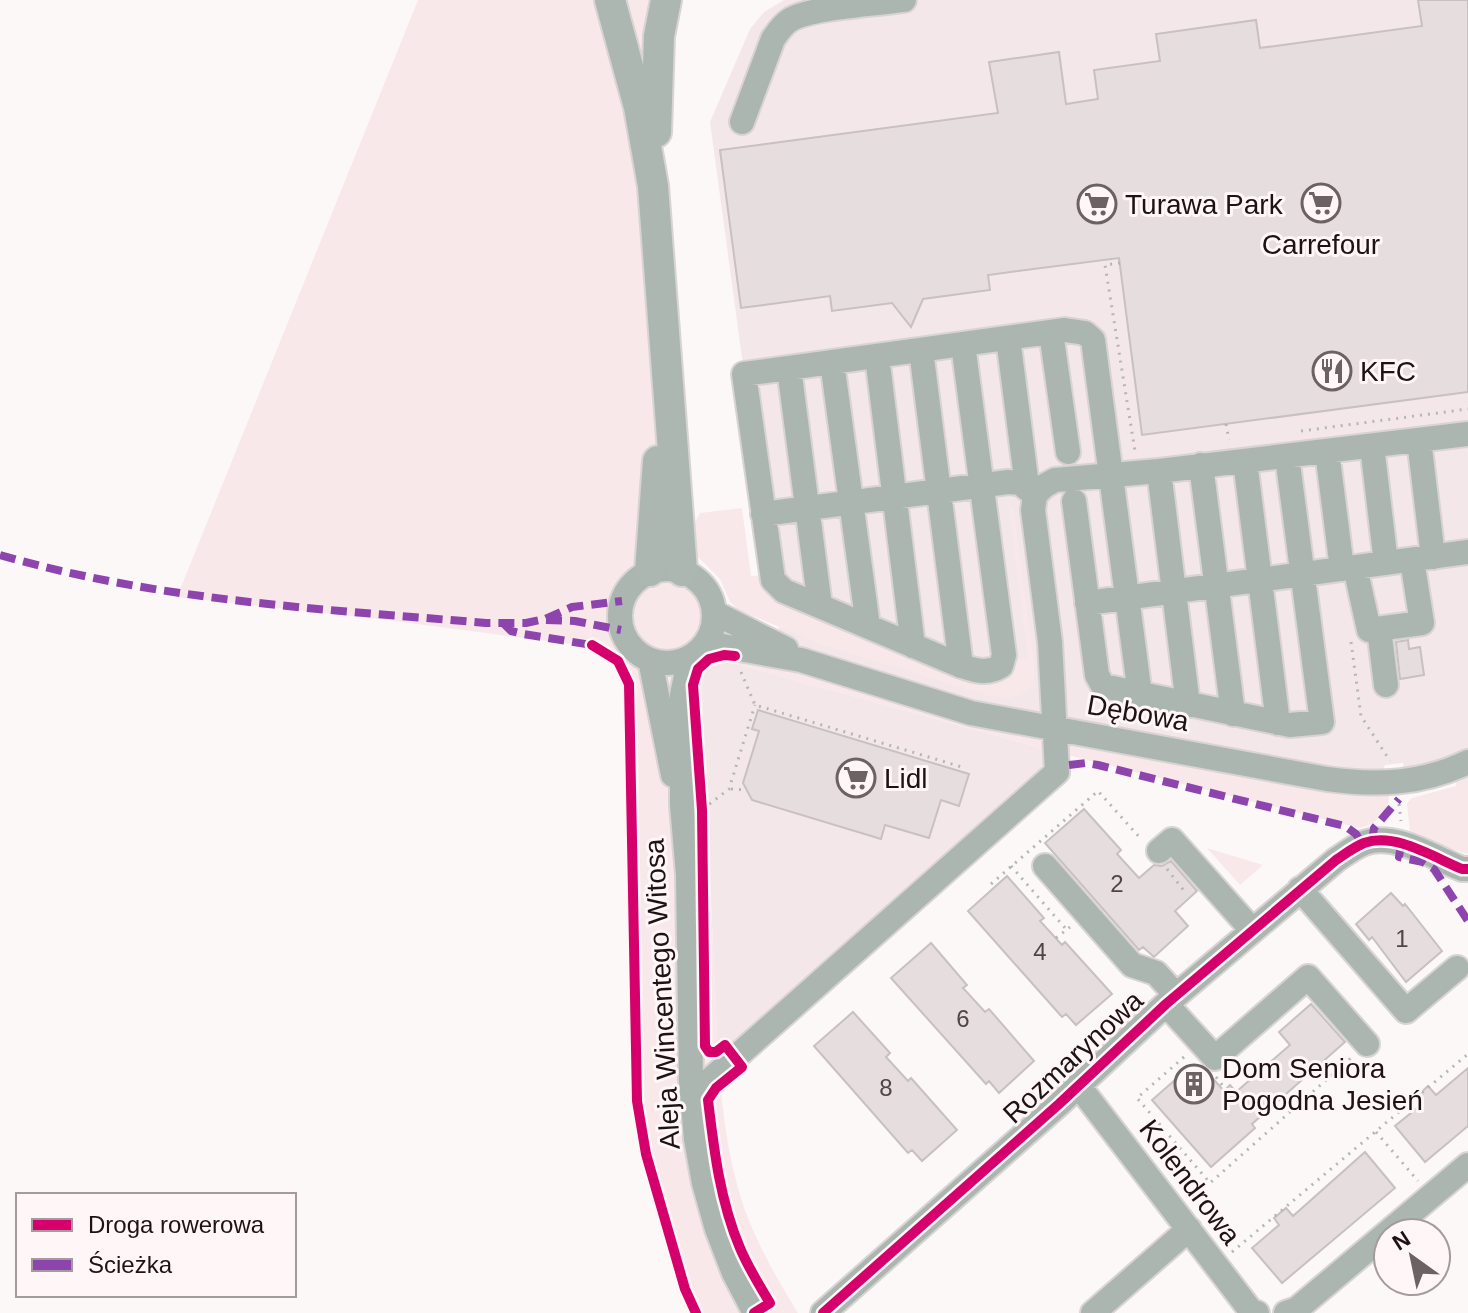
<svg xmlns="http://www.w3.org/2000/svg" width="1468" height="1313" viewBox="0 0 1468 1313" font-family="Helvetica,sans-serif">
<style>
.built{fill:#f4e7e9}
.green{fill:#f9e8ea}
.building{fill:#e5ddde;stroke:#c8c0c1;stroke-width:2}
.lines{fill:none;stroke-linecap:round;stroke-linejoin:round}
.minor-casing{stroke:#d8d4d4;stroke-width:28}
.major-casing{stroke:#d8d4d4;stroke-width:34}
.path{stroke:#b4b7b6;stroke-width:3;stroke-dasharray:2 6;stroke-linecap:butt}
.minor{stroke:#acb6b1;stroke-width:24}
.major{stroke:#adb7b2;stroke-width:30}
.quiet{stroke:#8e44ad;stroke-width:8;stroke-dasharray:16 8;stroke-linecap:butt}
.cycleway-casing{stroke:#fef6f7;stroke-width:15}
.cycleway{stroke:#d6006c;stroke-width:10}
.labels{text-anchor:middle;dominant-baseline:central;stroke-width:6;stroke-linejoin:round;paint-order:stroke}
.number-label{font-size:24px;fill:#504546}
.poi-label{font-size:28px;fill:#1e1214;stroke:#fef6f7;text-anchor:start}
.street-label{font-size:28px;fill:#1e1214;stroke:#fef6f7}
</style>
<rect width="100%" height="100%" fill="#fcf8f8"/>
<path class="built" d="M784,0H1468V762L1404,769L1403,763L1385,765L1375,784L1042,727L781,645L710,122L750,29L764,12Z
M722,660L1067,755L718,1059L702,698L703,673L711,665Z"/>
<path class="green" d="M418,0H666L656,101L695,577C715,597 718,617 707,643L936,704L1375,784L1389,794C1390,812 1375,825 1359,828L1067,755L722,660L711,665L703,674L702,698C706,795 710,892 715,989C718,1056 720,1123 738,1188C750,1232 774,1274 798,1313H696C683,1284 675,1255 666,1224C651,1171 637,1121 635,1066L629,684L618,661L593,647L379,619L177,597Z
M1008,502L1014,511L1035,675L1029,690L1010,698L990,696L822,645L739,610L730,602L720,579L697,556L689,533L700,513L742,508L751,576L765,575L993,680C1008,681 1015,675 1016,660L1028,658Z
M1468,762V854L1433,844L1410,833L1407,803L1412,798L1456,786V768Z
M1207,848L1263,865L1240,885Z"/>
<path class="building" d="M1418,0H1468V392L1142,435L1119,258L988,275L990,290L923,299L911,327L892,303L832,311L830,296L741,308L720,150L998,113L989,62L1059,52L1066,104L1098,99L1094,70L1160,61L1156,34L1256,20L1260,48L1422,26Z
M1408,640L1409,649L1420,647L1424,675L1400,679L1396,642Z
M758,710L969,774L959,806L941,800L929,838L885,825L881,839L752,800L743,783L759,731L752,729Z
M1084,809L1121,850L1117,854L1139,878L1154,865L1162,866L1171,861L1197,891L1175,911L1188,926L1154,957L1143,947L1139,950L1045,843Z
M1007,876L1044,918L1040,921L1062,945L1065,942L1112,994L1076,1025L1066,1014L1062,1017L968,911Z
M1391,893L1403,906L1405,904L1442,951L1406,982L1372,937L1369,940L1356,924Z
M931,943L967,985L963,988L985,1012L989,1009L1034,1061L999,1093L989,1081L986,1084L891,978Z
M1311,1004L1345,1042L1252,1124L1255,1128L1211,1167L1152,1100L1191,1066L1201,1078L1208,1073L1224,1091L1230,1085L1236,1092L1290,1045L1279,1032Z
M853,1012L890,1053L886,1057L908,1081L911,1078L957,1130L922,1161L912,1150L908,1153L814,1046Z
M1468,1068V1126L1425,1162L1395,1126L1422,1104L1416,1097L1428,1086L1436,1095Z
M1365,1152L1395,1188L1282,1283L1252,1248L1279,1225L1274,1218L1286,1208L1293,1216Z"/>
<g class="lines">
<g class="minor-casing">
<path id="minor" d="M742,122L773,39C778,32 782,25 790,20C811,7 877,4 904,0
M1051,332L1068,452
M1008,338L1027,486
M963,344L1004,655L1001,666C987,675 973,670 959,665L784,591L773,580L744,374L1065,330L1085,333L1093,340L1140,695
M921,350L961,666
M877,356L913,646
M832,362L868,626
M789,368L820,606
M1419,440L1433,557
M1372,446L1386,563
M1327,451L1342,569
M1245,461L1278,723
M1201,465L1233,714
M1159,471L1188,705
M1074,501L1097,675L1103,686L1290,725L1322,722L1287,456
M763,514L1008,482L1020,483L1035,495
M1355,567L1369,630L1422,623L1412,560
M620 616a47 47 0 1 1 94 0a47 47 0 1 1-94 0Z
M1087,603L1468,552
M715,613L786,649
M1379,629L1386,685
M706,643L801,660L971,713L1327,779C1377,786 1422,784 1468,762
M690,657L682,695V805L688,875L691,1081L696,1139L704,1183L717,1229L734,1273L755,1313
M650,660L673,775
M1159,851L1172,840L1252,930
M1045,866L1132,965L1156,973L1176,995
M1300,889L1406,1011L1457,968
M1166,1004L1215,1058L1308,977L1367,1044
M1078,1085L1251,1311L1257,1313
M692,1096L1057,772L1050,642L1033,510L1035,495L1044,486L1055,480L1159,471L1468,434
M823,1313L1059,1104L1166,1004L1336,860C1345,854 1354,847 1364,843C1395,832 1433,857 1462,869H1468
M1093,1313L1189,1229
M1286,1313L1297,1309L1468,1165"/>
</g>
<g class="major-casing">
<path id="major" d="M610,0L639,107L653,186L682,571
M656,132L659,36L666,0
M650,571L658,461"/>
</g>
<path class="path" d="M1120,263L1105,265L1135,451
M1226,424L1229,440
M1301,431L1468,409
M1351,642L1361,716L1390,761
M741,672L755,705L962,767
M731,789L747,790
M1399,804L1401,821
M703,809L729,789L755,705
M1011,866L1066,929
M1167,869L1185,892
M991,884L1098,791L1141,839
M1056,938L1070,927
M1184,1057L1137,1098L1210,1183L1352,1057
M1216,1077L1223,1086
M1376,1132L1418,1181
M1232,1252L1468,1054"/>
<use href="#minor" class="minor"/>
<use href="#major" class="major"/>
<path class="quiet" d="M0,555C158,601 323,609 486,623H526L545,619L572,607L622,601
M546,620L575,621L621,630
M504,624L511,631L523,634L592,645L598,648
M1069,765L1086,763L1098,765L1345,826L1356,834L1362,844
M1372,841L1374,828L1399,799
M1401,844L1399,857L1423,862L1434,869L1468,921"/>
<g class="cycleway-casing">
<path id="cycleway" d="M592,645L618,661L629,684L637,1101L646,1154L685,1289L696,1313
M735,656L724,655L709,659L698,669L693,685L702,810L705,1046L709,1052H716L725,1045L742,1067L716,1088L708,1100C714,1150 720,1201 740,1248C748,1267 759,1285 770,1303L754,1313
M823,1313L1059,1104L1166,1004L1336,860C1345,854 1354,847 1364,843C1395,832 1433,857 1462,869H1468"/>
</g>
<use href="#cycleway" class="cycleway"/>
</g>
<defs>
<g id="supermarket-ring" transform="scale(2)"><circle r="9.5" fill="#fef6f7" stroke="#6c6264" stroke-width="1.5"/><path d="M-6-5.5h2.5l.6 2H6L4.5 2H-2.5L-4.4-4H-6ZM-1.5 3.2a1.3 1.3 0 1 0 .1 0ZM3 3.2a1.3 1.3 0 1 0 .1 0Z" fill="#6c6264"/></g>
<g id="restaurant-ring" transform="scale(2)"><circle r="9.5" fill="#fef6f7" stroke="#6c6264" stroke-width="1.5"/><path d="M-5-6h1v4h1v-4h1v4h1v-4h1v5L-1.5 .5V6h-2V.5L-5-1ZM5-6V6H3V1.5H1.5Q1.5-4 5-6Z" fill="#6c6264"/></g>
<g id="building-ring" transform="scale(2)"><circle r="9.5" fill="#fef6f7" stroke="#6c6264" stroke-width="1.5"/><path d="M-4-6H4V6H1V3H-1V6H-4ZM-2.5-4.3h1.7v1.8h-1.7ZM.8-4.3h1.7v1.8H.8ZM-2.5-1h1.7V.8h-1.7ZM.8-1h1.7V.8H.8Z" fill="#6c6264"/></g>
</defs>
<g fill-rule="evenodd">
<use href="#supermarket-ring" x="1321" y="203"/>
<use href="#supermarket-ring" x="1097" y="204"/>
<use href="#restaurant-ring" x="1332" y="371"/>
<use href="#supermarket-ring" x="856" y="778"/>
<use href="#building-ring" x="1194" y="1084"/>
</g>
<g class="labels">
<g class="number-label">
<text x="1117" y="883">2</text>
<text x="1402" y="938">1</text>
<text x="1040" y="951">4</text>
<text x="963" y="1018">6</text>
<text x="886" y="1087">8</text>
</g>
<g class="poi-label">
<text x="1125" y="204">Turawa Park</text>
<text x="1321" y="244" text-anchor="middle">Carrefour</text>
<text x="1360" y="371">KFC</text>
<text x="884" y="778">Lidl</text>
<text x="1222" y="1068">Dom Seniora<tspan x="1222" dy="32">Pogodna Jesień</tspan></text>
</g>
<g class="street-label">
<text transform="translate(1138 713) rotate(10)">Dębowa</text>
<text transform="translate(662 994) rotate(-93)">Aleja Wincentego Witosa</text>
<text transform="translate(1073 1057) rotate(-43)">Rozmarynowa</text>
<text transform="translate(1190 1182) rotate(53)">Kolendrowa</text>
</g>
</g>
<rect x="16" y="1193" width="280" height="104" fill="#fef6f7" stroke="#a49b9c" stroke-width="2"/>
<rect x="32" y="1219" width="40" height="12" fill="#d6006c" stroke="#a49b9c" stroke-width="2"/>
<text x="88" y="1233" font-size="24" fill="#1e1214">Droga rowerowa</text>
<rect x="32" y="1259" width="40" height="12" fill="#8e44ad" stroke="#a49b9c" stroke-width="2"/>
<text x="88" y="1273" font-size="24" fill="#1e1214">Ścieżka</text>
<g transform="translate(1412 1257) rotate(327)"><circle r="38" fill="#fef6f7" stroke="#a49b9c" stroke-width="2"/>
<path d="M0-6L14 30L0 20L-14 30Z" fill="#6c6264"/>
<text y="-12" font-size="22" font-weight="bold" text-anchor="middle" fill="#1e1214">N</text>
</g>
</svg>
